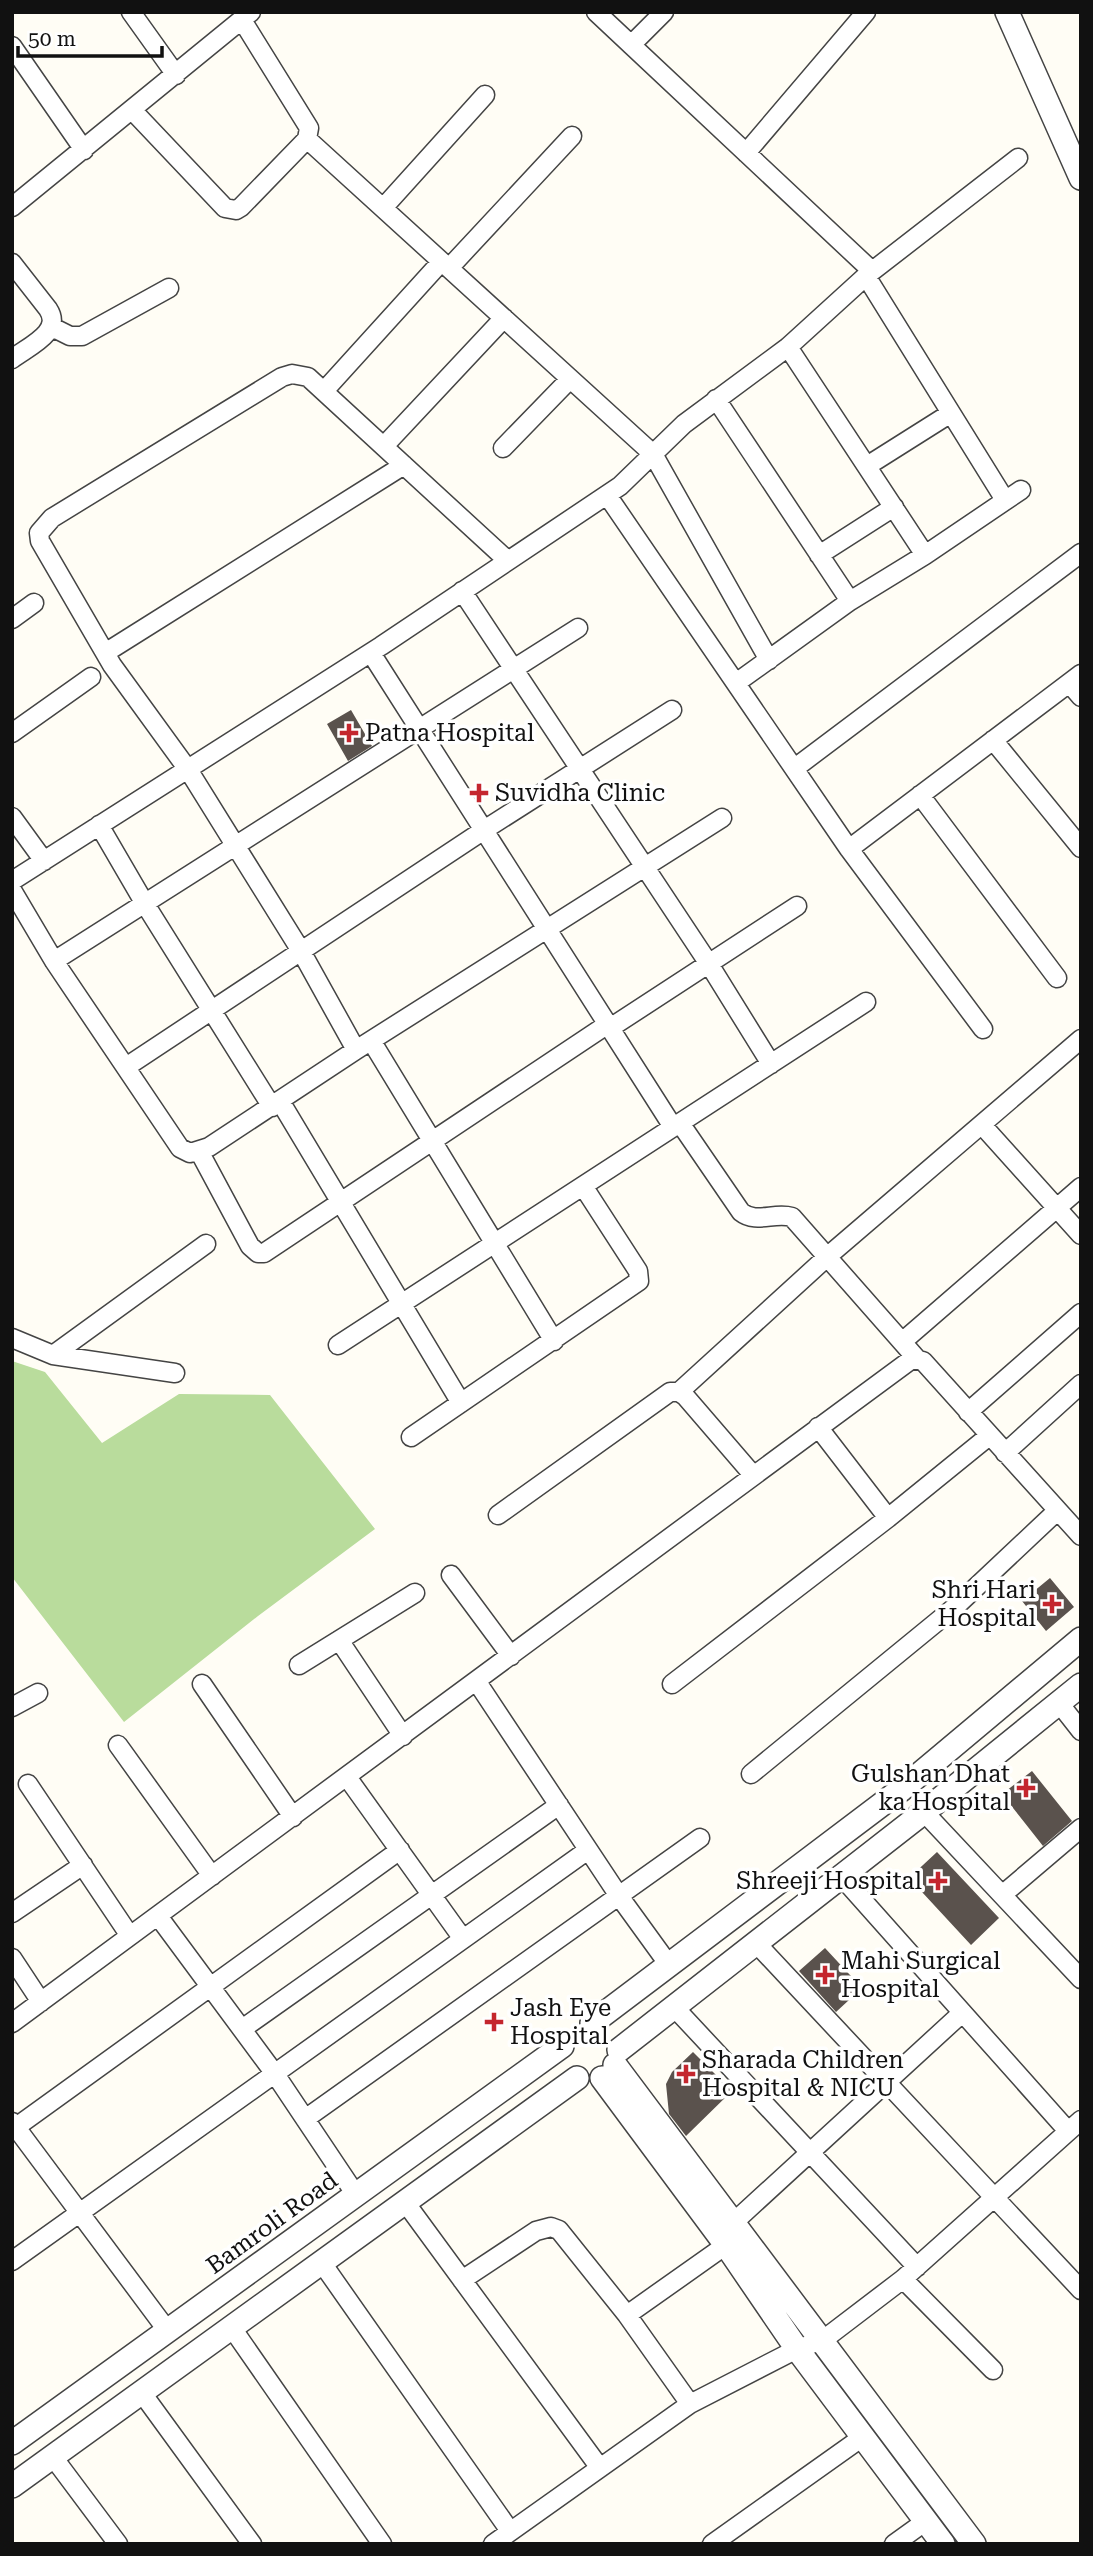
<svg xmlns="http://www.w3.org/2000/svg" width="1093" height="2556" viewBox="0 0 1093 2556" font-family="'Roboto Serif',serif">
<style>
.forest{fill:#b9dc9c}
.building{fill:#5a524d}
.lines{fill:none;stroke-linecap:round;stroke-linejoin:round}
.minor-casing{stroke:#444;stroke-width:21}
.tertiary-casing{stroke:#444;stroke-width:26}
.minor{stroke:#fff;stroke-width:18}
.tertiary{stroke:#fff;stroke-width:23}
.poi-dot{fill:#c4262e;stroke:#fff;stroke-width:2.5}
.labels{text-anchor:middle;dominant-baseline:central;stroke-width:7;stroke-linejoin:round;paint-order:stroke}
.poi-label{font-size:24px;fill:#111;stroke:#fff;text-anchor:start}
.street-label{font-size:24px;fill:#111;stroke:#fff}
</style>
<rect width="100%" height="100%" fill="#fffdf5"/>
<path class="forest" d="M12,1361L45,1372L102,1443L179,1394L270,1395L375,1529L258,1616L124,1722L12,1577Z"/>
<path class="building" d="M351,710L372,746L348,761L327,724Z
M1050,1578L1074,1607L1046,1631L1022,1601Z
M1032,1771L1072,1821L1043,1846L1002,1794Z
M937,1852L999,1918L971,1945L909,1878Z
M825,1948L862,1988L836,2012L799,1971Z
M693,2052L732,2091L686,2136L669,2114L666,2084L672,2072Z"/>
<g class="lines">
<g class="minor-casing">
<path id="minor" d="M131,12L176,75
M596,12L872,271
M631,45L664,12
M12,46L84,150
M133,111L225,208L236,210L241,207L307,139L309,128L242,20
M307,139L653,454L769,660
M746,153L866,12
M12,207L251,12
M383,208L485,95
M12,263L48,309C63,332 29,346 12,359
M449,268L572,136
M866,276L1005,500
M52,327L70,336H82L169,288
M788,347L925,555
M324,391L441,262
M716,399L850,601
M384,446L504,318
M503,448L570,379
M867,466L951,413
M607,495L849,849L983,1029
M819,555L894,507
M462,591L709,964L771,1064
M12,619L34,603
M105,653L404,465
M371,653L673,1127
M736,683L850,601L925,555L1021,490
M1069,683L1081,697
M12,733L91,677
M993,740L1081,848
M795,768L1081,553
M920,795L1057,978
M12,817L44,861
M99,825L145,904L272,1107
M849,849L1081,674
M12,881L381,646L620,486L684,424L788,347L866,276L1018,158
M12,890L54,961L180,1148L190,1153L209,1147L356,1050L722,818
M54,961L578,628
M610,1028L797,906
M372,1042L554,1341
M356,1050L301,951L189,771L112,665L40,541L39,533L52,518L282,377L292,374L308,377L508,561
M126,1067L484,830L672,710
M280,1101L461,1403
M680,1123L741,1212C756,1224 774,1212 792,1217L917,1359
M982,1125L1081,1235
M199,1151L250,1246L258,1253H264L608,1024
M12,1338L53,1355L175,1373
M902,1342L1081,1187
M338,1345L866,1002
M53,1355L206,1244
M679,1392L828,1256L1081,1039
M968,1412L1081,1313
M818,1427L888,1518
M411,1437L639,1281L638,1271L583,1186
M1005,1453L1081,1384
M498,1515L670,1392H679L685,1396L753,1475
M451,1575L511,1656
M339,1640L403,1736
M299,1665L415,1593
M477,1682L619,1896L669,1965
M202,1684L293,1817
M672,1684L888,1518L989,1436
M1059,1703L1081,1731
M12,1707L38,1693
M118,1745L212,1876
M751,1774L955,1607L1057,1511
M347,1777L463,1939
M28,1784L130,1936
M924,1812L1081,1979
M841,1876L1068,2131
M1002,1895L1081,1828
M12,1913L83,1865
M158,1916L275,2074L356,2195
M756,1943L1081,2290
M12,1958L41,2002
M674,2007L917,2267
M12,2023L912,1359L923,1361L1081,1536
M242,2029L559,1805
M305,2119L700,1838
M12,2122L167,2330
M12,2130L400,1850
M405,2202L600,2468
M733,2223L962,2013
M12,2261L588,1850
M322,2263L510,2531
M903,2279L993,2370
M462,2280L536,2231L551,2227L559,2230L627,2315L690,2404
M627,2315L726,2245
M232,2328L382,2544
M142,2393L252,2544
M53,2457L118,2544
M493,2544L690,2404L797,2349L823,2340L903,2279L1081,2120
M712,2544L864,2436
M894,2544L926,2521"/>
</g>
<g class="tertiary-casing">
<path id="tertiary" d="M1007,12L1081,178
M592,2023L902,1789L1081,1639
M619,2050L924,1812L1081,1685
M615,2065L974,2544
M602,2078L726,2245L797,2349L943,2544
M12,2443L562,2046
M12,2486L577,2078"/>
</g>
<use href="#minor" class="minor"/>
<use href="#tertiary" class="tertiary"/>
</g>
<g class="poi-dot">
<path d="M345.5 722.5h7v7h7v7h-7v7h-7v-7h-7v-7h7z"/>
<path d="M475.5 782.5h7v7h7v7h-7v7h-7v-7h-7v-7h7z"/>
<path d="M1048.5 1593.5h7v7h7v7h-7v7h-7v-7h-7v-7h7z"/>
<path d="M1022.5 1777.5h7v7h7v7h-7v7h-7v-7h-7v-7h7z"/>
<path d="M934.5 1870.5h7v7h7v7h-7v7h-7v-7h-7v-7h7z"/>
<path d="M821.5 1964.5h7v7h7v7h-7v7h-7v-7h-7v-7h7z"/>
<path d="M490.5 2011.5h7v7h7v7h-7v7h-7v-7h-7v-7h7z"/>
<path d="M682.5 2063.5h7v7h7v7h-7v7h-7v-7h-7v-7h7z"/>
</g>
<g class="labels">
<g class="poi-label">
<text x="365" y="733">Patna Hospital</text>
<text x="495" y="793">Suvidha Clinic</text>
<text x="1036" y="1590" text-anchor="end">Shri Hari<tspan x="1036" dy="28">Hospital</tspan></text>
<text x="1010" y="1774" text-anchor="end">Gulshan Dhat<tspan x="1010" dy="28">ka Hospital</tspan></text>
<text x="922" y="1881" text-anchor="end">Shreeji Hospital</text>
<text x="841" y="1961">Mahi Surgical<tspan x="841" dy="28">Hospital</tspan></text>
<text x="510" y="2008">Jash Eye<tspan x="510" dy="28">Hospital</tspan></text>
<text x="702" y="2060">Sharada Children<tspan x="702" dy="28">Hospital &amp; NICU</tspan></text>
</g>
<g class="street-label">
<text transform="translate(272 2223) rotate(-36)">Bamroli Road</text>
</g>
</g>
<rect width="1093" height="2556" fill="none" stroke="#111111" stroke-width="28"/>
<path d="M18 46v10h144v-10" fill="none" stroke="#111111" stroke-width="3.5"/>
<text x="28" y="46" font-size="21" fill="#111111" stroke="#ffffff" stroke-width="5" paint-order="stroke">50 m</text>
</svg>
